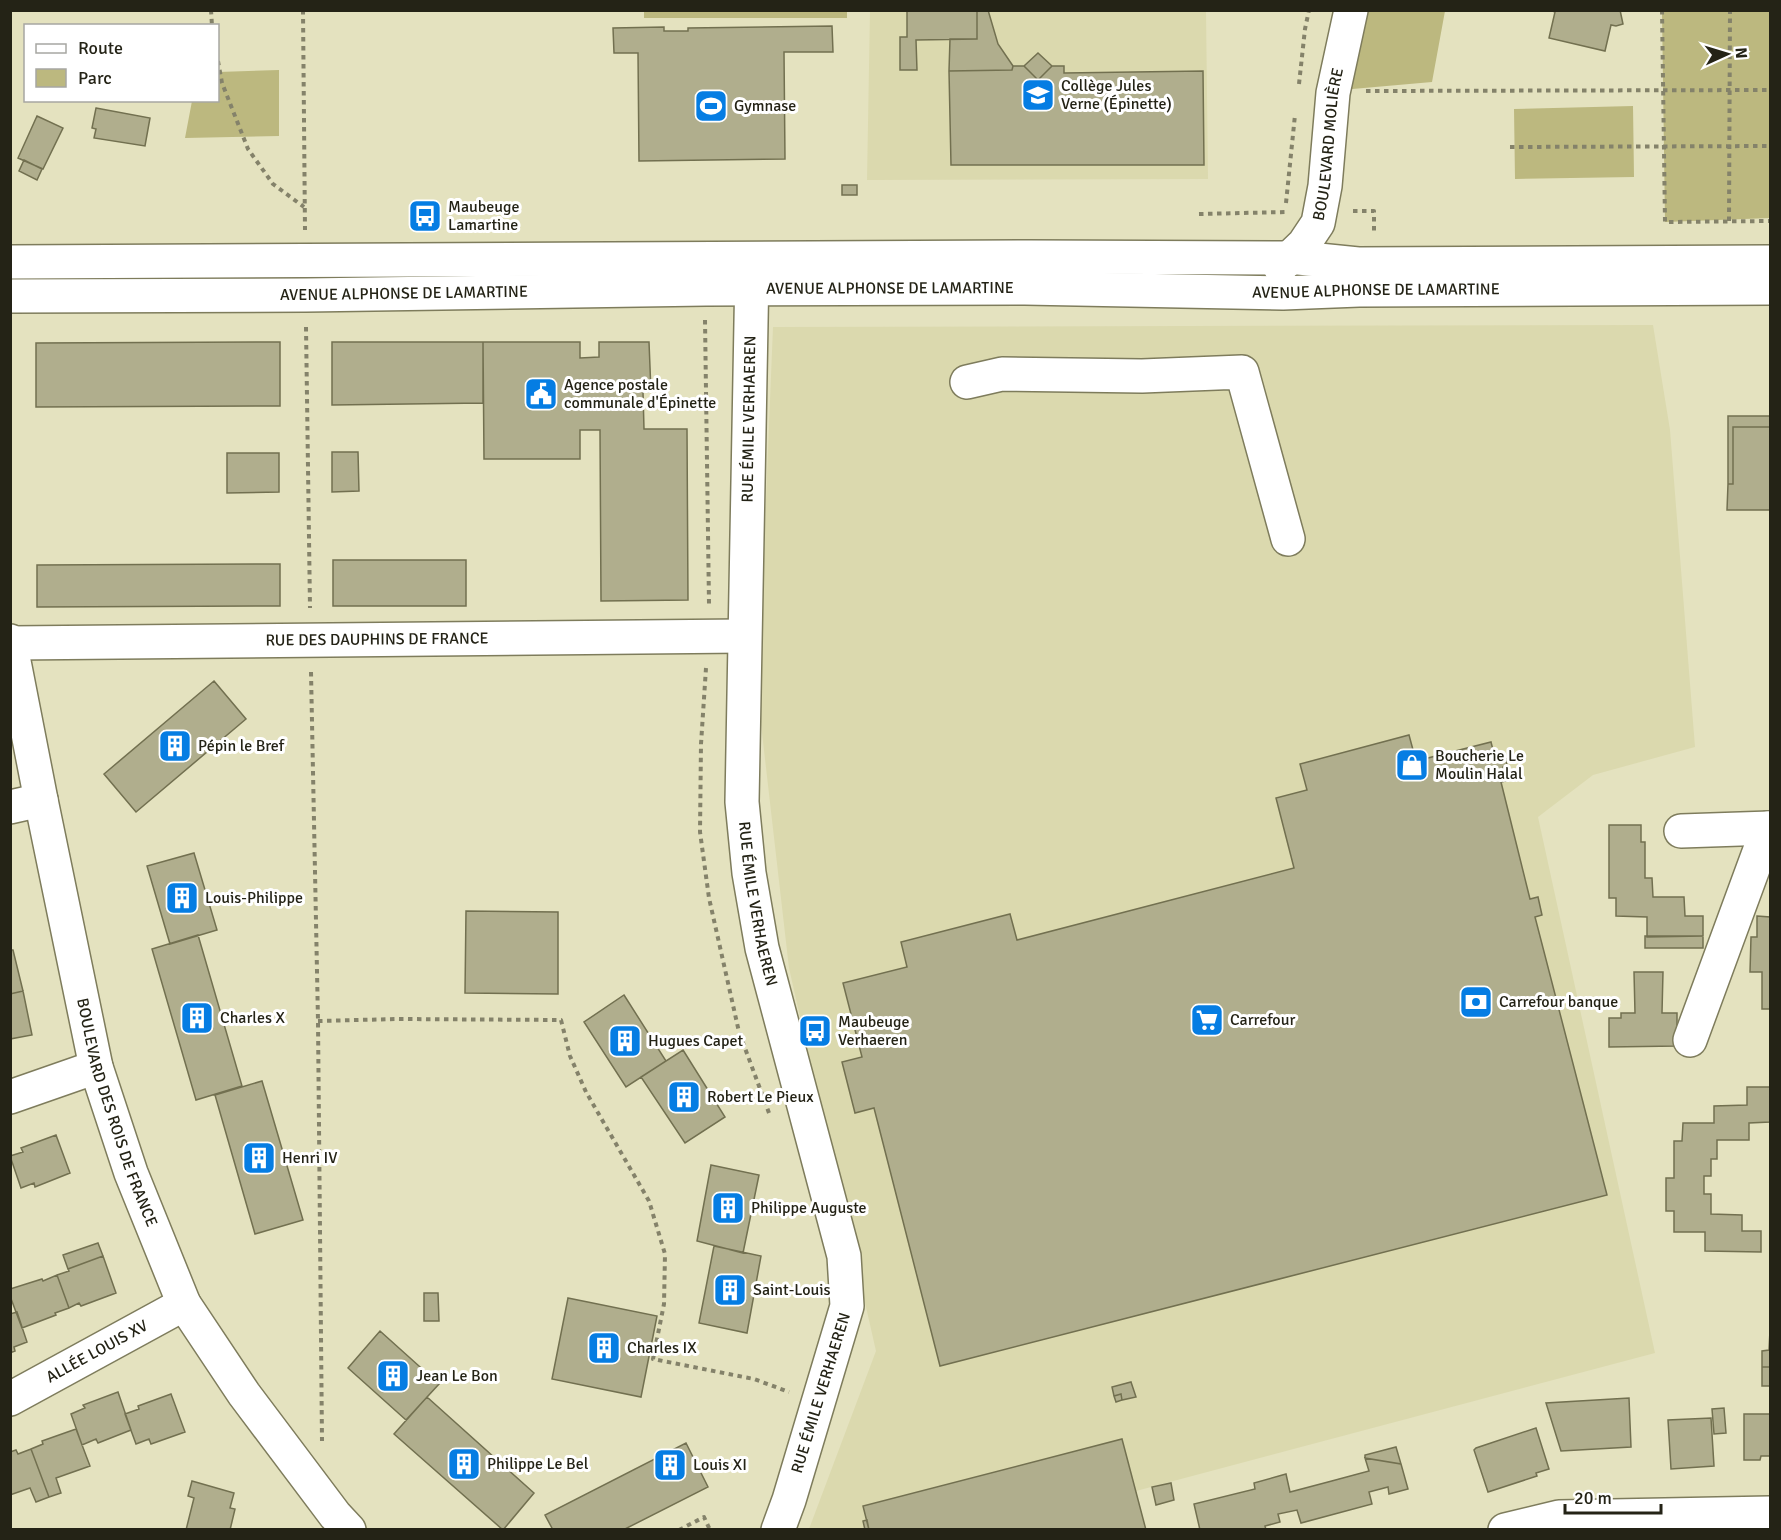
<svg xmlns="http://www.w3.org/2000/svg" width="1781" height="1540" viewBox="0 0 1781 1540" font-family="Signika,sans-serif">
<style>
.built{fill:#dbd9ae}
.green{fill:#bcb87f}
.building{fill:#b0ae8d;stroke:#727050;stroke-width:1.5}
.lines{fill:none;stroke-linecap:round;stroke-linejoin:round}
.minor-casing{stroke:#7e7c5c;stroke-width:36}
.path{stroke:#84826a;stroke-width:4;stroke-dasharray:4.5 4.5;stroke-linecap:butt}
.minor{stroke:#fff;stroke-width:33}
.labels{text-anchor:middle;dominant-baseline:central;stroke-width:6;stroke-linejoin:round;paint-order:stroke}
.poi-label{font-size:16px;fill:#242316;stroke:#fff;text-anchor:start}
.street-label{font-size:16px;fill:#242316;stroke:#fff}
</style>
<rect width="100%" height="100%" fill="#e4e2bf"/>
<path class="built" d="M870,11H1206L1208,179L867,180Z
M1653,325L1670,430L1695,747L1593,775L1538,817L1655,1353L1136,1491L1146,1529H809L876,1351L789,968L758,698L773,327Z"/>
<path class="green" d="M847,11V18H644V10Z
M1361,11H1445L1432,82L1341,90Z
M1662,11H1770V218L1665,222Z
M279,70V136L185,138L192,101L218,100V72Z
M1633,106L1634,177L1515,179L1514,109Z"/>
<path class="building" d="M907,10H977V39L916,40L917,70H900V37H907Z
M977,10H988L998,44L1013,66L1012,70L949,71L950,39H977Z
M1620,10L1623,24L1616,26L1611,25L1605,51L1549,38L1555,12L1550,10Z
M832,26L833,52H784L785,159L639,161L638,53H614L613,28L664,27V31H688V28Z
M1038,53L1052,66L1038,80L1024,66Z
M1013,66H1024L1038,80L1052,66H1064V73L1203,71L1204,165H951L949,71L1012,70Z
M96,108L150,118L145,146L94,138L96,129L92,128Z
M37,116L63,128L43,169L18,158Z
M24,160L42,169L37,180L19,171Z
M842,185H857V195H842Z
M280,342V406L36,407V343Z
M332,342H483V403L332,405Z
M483,342H580V358L599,357V342H649L651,392H643L644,429H687L688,600L601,601L600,430H580V459H484Z
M1728,416H1770V427H1733V484H1728Z
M1733,427H1770V510H1727L1728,484H1733Z
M332,452H358L359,491L332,492Z
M227,453H279V492L227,493Z
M333,560H466V606H333Z
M280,564V606L37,607V565Z
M214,681L246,719L136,812L104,774Z
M1409,735L1416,761L1491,742L1496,762L1506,759L1507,766L1503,767L1506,781L1501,782L1530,899L1538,897L1542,915L1535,917L1607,1195L940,1366L874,1108L855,1113L842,1062L862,1057L843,983L907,967L901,942L1010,914L1017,940L1294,868L1276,798L1307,790L1300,764Z
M1609,825H1641V842H1645V878H1652L1653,897H1684L1685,916H1703V936L1647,937V917L1616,916V898H1609Z
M194,853L217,930L170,944L147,866Z
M466,911L558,912V994L465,993Z
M1757,916L1770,917V1009H1762V972H1750L1751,937H1757Z
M198,935L242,1086L196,1100L152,949Z
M1645,936H1703V948H1645Z
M10,950H13L23,991L10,994Z
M1634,972H1663L1662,1013H1677V1046L1609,1047V1018H1621V1013H1635Z
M23,991L32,1035L10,1039V994Z
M624,995L666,1061L626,1087L584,1022Z
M683,1050L725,1117L685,1143L641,1077Z
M262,1081L303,1220L255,1234L215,1095Z
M1747,1087H1770V1122L1749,1123V1140H1717V1159H1711V1176H1704V1194H1711V1214L1742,1215V1231H1761V1252L1705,1251V1232H1674V1211H1666V1178H1674V1141H1682L1683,1123H1714V1106L1747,1105Z
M56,1135L70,1173L35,1187L34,1183L21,1188L10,1156L23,1152L21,1148Z
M711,1165L759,1175L743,1253L697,1241Z
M98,1243L103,1256L68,1269L63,1255Z
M714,1246L761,1256L747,1333L699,1323Z
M103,1256L116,1293L81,1306L79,1303L69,1308L57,1275L69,1271L68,1269Z
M57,1275L69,1308L55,1313L56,1315L22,1328L10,1296V1289L42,1279L43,1281Z
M424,1293H438L439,1321H424Z
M568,1298L657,1316L641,1397L552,1379Z
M17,1312L27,1342L14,1347L15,1351L10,1353V1314Z
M1770,1330V1367H1762V1351L1769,1350Z
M380,1331L439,1384L406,1420L348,1368Z
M1762,1367H1770V1386H1762Z
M1131,1382L1136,1397L1122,1400L1121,1394L1114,1396L1112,1387Z
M118,1392L131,1430L98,1443L96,1439L82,1445L71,1414L85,1408L83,1405Z
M171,1394L185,1432L151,1444L149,1439L136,1444L125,1414L139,1409L138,1406Z
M1121,1394L1122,1400L1116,1402L1114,1396Z
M427,1397L534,1493L503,1530L394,1434Z
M1629,1398L1631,1447L1561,1451L1546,1403Z
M1724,1408L1726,1433L1714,1434L1712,1409Z
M1744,1414H1770V1456H1761L1760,1460H1744Z
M1711,1418L1714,1466L1671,1469L1668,1420Z
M1536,1428L1549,1469L1536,1473L1537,1476L1488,1492L1474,1450L1476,1448Z
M76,1429L90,1466L56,1478L61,1493L49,1497L31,1449L43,1444L42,1441Z
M1122,1439L1146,1530H869L863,1506Z
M686,1443L708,1487L623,1530H553L545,1515Z
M1396,1447L1401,1464L1365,1458V1455Z
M31,1449L49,1497L36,1502L30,1488L10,1495V1452L16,1450L18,1454Z
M1365,1458L1401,1464L1408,1489L1389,1494L1388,1487L1369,1492L1372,1504L1301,1523L1297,1510L1278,1514L1280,1522L1265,1526L1266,1530H1200L1194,1504L1255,1489L1254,1483L1286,1474L1290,1492L1328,1482L1369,1471Z
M192,1481L234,1493L230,1508L235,1509L230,1530H186L194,1498L188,1496Z
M1171,1483L1174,1500L1156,1505L1152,1487Z
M867,1520L869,1530H865L863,1521Z"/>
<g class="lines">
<g class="minor-casing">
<g id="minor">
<path d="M10,262L1031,257L1299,258L1358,264L1770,262"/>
<path id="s1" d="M1280,267L1304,244L1318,223L1325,186L1333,93L1351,10"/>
<path id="s2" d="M752,269L742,802L749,873L762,948L844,1256L847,1306L789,1500L778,1530"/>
<path id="s3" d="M10,296L306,295L706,289L1025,288L1283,293L1359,290L1770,288"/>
<path d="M967,382L1002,374L1142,376L1242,372L1288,539"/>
<path id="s4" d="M10,641L41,800L96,1067L131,1173L184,1304L244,1394L335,1515L349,1530"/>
<path id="s5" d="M11,643L744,636"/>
<path d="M10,807L41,800"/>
<path d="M1681,831L1770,828"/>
<path d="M1690,1040L1768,828"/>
<path d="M10,1097L96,1067"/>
<path id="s6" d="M10,1399L184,1304"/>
<path d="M1505,1530L1559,1517L1770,1513"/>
</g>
</g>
<path class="path" d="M211,10L212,26
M303,10L305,230
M1662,10L1665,222L1770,221
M218,61L222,83L248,149L273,184L304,207
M1299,84L1305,29L1309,10
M1366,91L1770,90
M1510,147L1770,146
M1286,203L1295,115
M1353,211H1374V233
M1199,214L1286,212V211
M1729,221L1730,10
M705,320L709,604
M306,327L310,608
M706,668L701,744L700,832L709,898L739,1032L769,1113
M311,672L318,1021L322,1441
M318,1021L397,1019L561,1020L570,1056L586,1092L649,1201L665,1254L664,1304L653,1359L754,1379L789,1392
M679,1530L704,1517L710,1530"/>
<use href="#minor" class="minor"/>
</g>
<defs>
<g id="school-square" transform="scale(1.725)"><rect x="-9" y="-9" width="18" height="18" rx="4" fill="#057de3" stroke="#fff"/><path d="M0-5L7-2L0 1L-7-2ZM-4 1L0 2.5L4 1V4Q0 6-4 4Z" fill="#fff"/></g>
<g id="stadium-square" transform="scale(1.725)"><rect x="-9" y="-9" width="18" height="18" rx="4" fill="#057de3" stroke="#fff"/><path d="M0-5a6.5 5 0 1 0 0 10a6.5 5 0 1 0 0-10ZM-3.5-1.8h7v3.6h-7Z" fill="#fff"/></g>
<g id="bus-square" transform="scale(1.725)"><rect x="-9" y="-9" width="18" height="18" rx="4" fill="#057de3" stroke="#fff"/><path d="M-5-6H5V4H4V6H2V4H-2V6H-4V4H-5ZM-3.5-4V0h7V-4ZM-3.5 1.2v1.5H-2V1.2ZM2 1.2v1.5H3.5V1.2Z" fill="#fff"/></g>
<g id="civic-square" transform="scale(1.725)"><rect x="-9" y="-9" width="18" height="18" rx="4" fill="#057de3" stroke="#fff"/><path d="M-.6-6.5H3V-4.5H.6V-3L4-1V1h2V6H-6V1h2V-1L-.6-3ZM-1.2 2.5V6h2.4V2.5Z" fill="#fff"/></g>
<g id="building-square" transform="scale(1.725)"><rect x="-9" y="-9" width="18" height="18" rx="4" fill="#057de3" stroke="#fff"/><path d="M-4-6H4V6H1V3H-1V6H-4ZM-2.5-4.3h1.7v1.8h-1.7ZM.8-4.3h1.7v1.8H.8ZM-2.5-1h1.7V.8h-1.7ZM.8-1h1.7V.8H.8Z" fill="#fff"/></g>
<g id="shop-square" transform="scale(1.725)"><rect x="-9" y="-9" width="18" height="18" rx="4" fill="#057de3" stroke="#fff"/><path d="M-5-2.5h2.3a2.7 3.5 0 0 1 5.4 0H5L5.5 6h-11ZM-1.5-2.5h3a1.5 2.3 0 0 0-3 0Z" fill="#fff"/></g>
<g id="bank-square" transform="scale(1.725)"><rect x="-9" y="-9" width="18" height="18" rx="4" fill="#057de3" stroke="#fff"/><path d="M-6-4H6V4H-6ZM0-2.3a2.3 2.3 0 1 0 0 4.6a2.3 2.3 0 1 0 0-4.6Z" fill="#fff"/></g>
<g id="supermarket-square" transform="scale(1.725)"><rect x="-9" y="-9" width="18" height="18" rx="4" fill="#057de3" stroke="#fff"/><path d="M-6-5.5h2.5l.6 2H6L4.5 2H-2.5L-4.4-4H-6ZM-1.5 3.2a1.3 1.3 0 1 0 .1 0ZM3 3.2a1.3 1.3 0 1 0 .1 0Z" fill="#fff"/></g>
</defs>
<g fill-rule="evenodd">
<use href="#school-square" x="1038" y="95"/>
<use href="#stadium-square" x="711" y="106"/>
<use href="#bus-square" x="425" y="216"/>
<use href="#civic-square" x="541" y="394"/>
<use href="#building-square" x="175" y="746"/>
<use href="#shop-square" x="1412" y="765"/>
<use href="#building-square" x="182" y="898"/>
<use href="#bank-square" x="1476" y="1002"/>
<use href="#building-square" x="197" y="1018"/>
<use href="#supermarket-square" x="1207" y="1020"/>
<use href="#bus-square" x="815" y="1031"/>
<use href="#building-square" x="625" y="1041"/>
<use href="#building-square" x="684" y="1097"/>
<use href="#building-square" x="259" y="1158"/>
<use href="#building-square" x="728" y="1208"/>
<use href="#building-square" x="730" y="1290"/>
<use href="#building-square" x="604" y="1348"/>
<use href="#building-square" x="393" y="1376"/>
<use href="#building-square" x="464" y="1464"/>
<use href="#building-square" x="670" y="1465"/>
</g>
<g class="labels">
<g class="poi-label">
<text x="1061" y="86">Collège Jules<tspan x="1061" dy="18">Verne (Épinette)</tspan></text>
<text x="734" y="106">Gymnase</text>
<text x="448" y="207">Maubeuge<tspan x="448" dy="18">Lamartine</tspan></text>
<text x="564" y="385">Agence postale<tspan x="564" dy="18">communale d'Épinette</tspan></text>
<text x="198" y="746">Pépin le Bref</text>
<text x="1435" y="756">Boucherie Le<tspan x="1435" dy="18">Moulin Halal</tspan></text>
<text x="205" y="898">Louis-Philippe</text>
<text x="1499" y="1002">Carrefour banque</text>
<text x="220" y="1018">Charles X</text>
<text x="1230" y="1020">Carrefour</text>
<text x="838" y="1022">Maubeuge<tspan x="838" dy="18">Verhaeren</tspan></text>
<text x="648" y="1041">Hugues Capet</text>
<text x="707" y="1097">Robert Le Pieux</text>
<text x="282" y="1158">Henri IV</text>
<text x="751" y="1208">Philippe Auguste</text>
<text x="753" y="1290">Saint-Louis</text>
<text x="627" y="1348">Charles IX</text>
<text x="416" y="1376">Jean Le Bon</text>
<text x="487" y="1464">Philippe Le Bel</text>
<text x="693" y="1465">Louis XI</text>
</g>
<g class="street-label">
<text stroke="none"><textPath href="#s1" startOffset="138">BOULEVARD MOLIÈRE</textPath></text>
<text stroke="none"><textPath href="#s3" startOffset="880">AVENUE ALPHONSE DE LAMARTINE</textPath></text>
<text stroke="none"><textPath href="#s3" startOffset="1366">AVENUE ALPHONSE DE LAMARTINE</textPath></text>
<text stroke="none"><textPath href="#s3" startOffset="394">AVENUE ALPHONSE DE LAMARTINE</textPath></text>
<text transform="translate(749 419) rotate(-89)">RUE ÉMILE VERHAEREN</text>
<text stroke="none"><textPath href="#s5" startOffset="366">RUE DES DAUPHINS DE FRANCE</textPath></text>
<text stroke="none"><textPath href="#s2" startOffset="636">RUE ÉMILE VERHAEREN</textPath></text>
<text stroke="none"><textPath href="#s4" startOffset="484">BOULEVARD DES ROIS DE FRANCE</textPath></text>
<text stroke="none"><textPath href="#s6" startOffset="99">ALLÉE LOUIS XV</textPath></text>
<text transform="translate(821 1393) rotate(-73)">RUE ÉMILE VERHAEREN</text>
</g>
</g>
<rect width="1781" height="1540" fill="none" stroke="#242316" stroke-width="24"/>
<rect x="24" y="24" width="195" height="78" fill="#ffffff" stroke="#a7a7a2" stroke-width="1.5"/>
<rect x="36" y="44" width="30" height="9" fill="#ffffff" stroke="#a7a7a2" stroke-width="1.5"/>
<text x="78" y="54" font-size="18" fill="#242316">Route</text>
<rect x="36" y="69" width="30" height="18" fill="#bcb87f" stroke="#a7a7a2" stroke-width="1.5"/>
<text x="78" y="84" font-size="18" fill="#242316">Parc</text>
<g transform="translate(1727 54) rotate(86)" stroke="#ffffff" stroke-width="4.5" paint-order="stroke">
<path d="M0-4.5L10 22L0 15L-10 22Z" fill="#242316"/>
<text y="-9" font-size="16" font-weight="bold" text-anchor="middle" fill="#242316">N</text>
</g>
<path d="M1565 1504v9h96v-9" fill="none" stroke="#242316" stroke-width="3"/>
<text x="1574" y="1504" font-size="18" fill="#242316" stroke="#ffffff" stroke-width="4.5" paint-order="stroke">20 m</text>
</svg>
